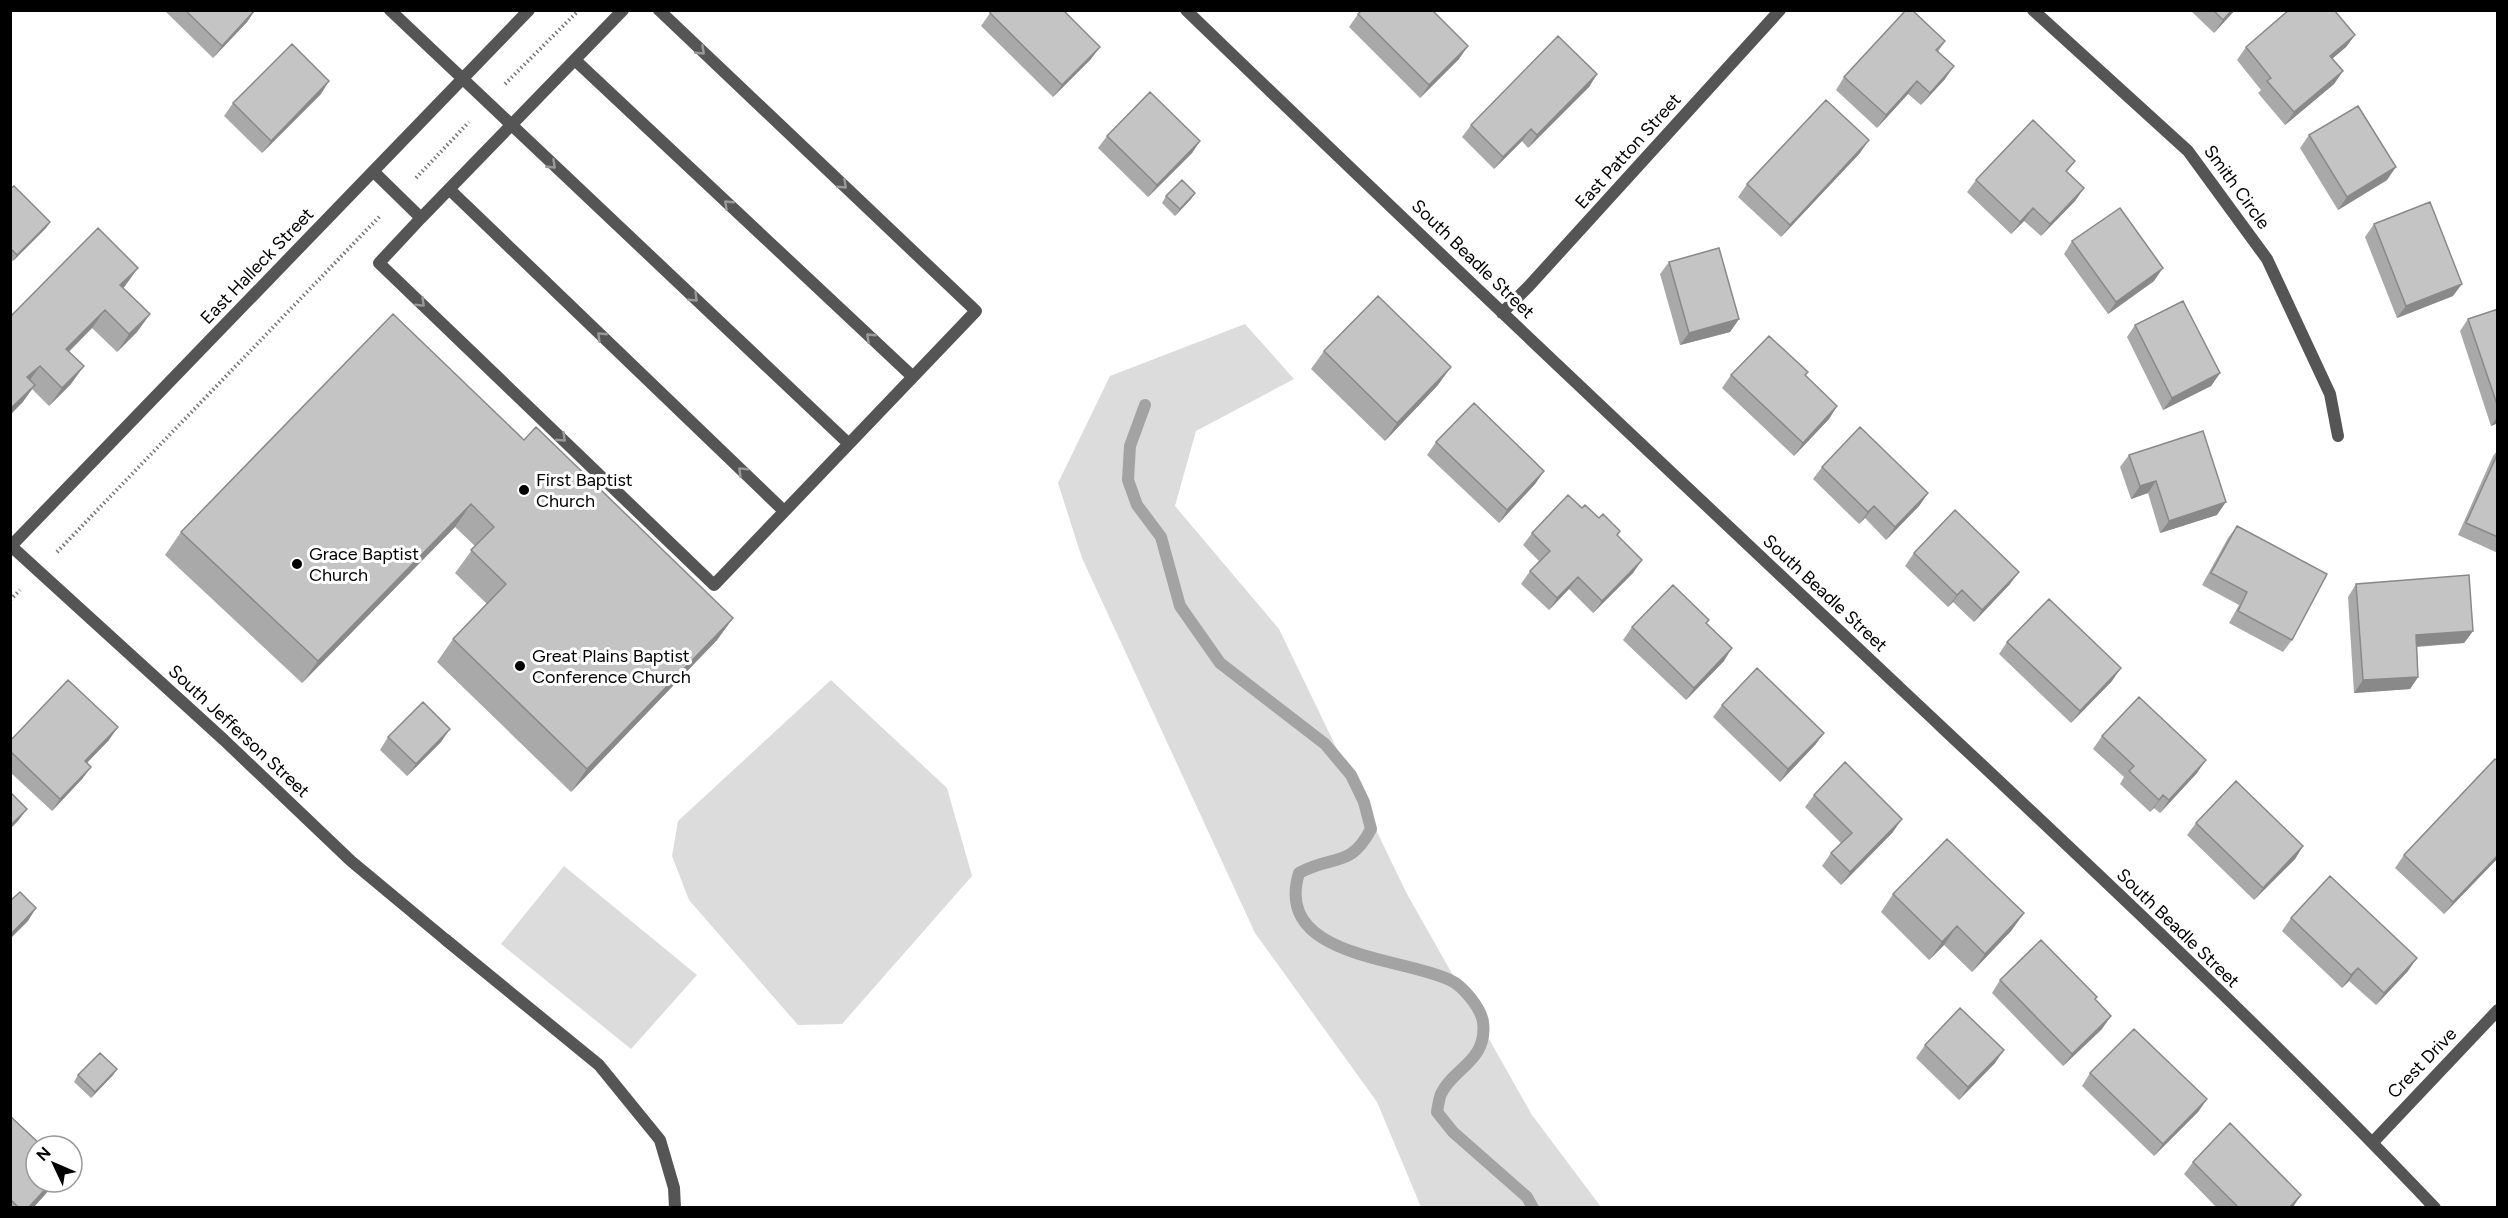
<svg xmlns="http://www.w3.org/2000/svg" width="2508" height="1218" viewBox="0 0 2508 1218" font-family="Figtree,sans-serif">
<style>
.green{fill:#dcdcdc}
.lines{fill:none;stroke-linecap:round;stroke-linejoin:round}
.stream{stroke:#a3a3a3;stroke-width:12}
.path{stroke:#777;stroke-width:4;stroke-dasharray:1.5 3;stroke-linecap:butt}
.lane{stroke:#555;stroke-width:12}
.street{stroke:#555;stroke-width:12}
.wall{fill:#a9a9a9}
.shaded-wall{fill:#898989}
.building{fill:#c4c4c4;stroke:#898989;stroke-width:1.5}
.oneway{stroke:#999}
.poi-dot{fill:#000;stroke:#fff;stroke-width:2}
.labels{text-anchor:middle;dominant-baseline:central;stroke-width:6;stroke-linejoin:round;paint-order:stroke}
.street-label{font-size:18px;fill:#000;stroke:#fff}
.poi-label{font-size:18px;fill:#000;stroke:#fff;text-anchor:start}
</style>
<rect width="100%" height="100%" fill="#fff"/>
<path class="green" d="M1245,324L1294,379L1196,431L1175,506L1279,629L1407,894L1532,1115L1601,1207H1421L1377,1102L1255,933L1082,558L1058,483L1110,376Z
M831,680L947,788L972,876L842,1024L798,1025L689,900L672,856L678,821Z
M564,866L697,975L631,1049L501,944Z"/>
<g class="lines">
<path class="stream" d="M1145,405L1130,446L1128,480L1137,505L1161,537L1180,606L1220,663L1325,744L1351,775L1364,802L1371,829C1350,869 1334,854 1299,873C1273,958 1403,957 1450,980C1463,986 1481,1008 1483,1022C1488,1061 1453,1068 1441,1094C1439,1099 1438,1106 1437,1112L1453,1132L1527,1197L1533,1208"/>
<path class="path" d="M505,84L579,10
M416,178L469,122
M57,552L380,216
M10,600L20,590"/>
<path class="lane" d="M575,60L913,377
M463,79L849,444
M374,172L421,218L379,263L714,585L976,311L659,10
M449,189L784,511
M421,218L623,10
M11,546L224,740L351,861L446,940"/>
<path class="street" d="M390,10L463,79
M1186,10C1422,238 1660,462 1899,687C2080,857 2263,1027 2435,1208
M2033,10L2188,151L2267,259L2330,394L2338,436
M1502,313L1529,286L1780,10
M10,547L529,10
M446,940L599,1065L660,1140L674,1188L675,1208
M2373,1142L2498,1010"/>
</g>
<path class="wall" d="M164,10H255L247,22L213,58Z
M2190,10H2235L2214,33Z
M990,13L1091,59L1053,97L981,26Z
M1358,14L1459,59L1420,98L1349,27Z
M2355,35L2346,47L2332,59L2343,71L2334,84L2285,125L2258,93L2261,90L2237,60L2246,47Z
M1945,41L1938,52L1945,79L1921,105L1908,94L1877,128L1836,90L1844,77Z
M1597,74L1589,87L1528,148L1522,141L1494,169L1462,137L1471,125Z
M321,94L262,153L224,116L233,103Z
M2309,135L2387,180L2338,210L2300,148Z
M1107,136L1200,141L1192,153L1148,197L1098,148Z
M1860,153L1781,237L1738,197L1747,184Z
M2075,161L2067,172L2084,188L2075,201L2041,236L2024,221L2011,234L1967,192L1976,180Z
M10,189L50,222L46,228L13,261L10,259Z
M1195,193L1191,199L1175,216L1162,203L1166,196Z
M2374,224L2453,296L2397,318L2365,237Z
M2072,241L2154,281L2108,314L2064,254Z
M1669,262L1739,319L1730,332L1680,345L1660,274Z
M125,286L123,288L150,314L137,332L117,352L92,328L69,352L71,384L49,406L32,389L22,403L10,317Z
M2498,309V423L2491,426L2460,331L2468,319Z
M2135,325L2220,373L2211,386L2163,410L2127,337Z
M1324,351L1438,385L1385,441L1311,369Z
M1808,372L1805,376L1837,406L1829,419L1794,456L1722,388L1731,375Z
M524,440L733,618L717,640L571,792L437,662L453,639L487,604L455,573L475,546L455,527L302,683L165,555L181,532Z
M1436,442L1544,471L1535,484L1499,523L1427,455Z
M2498,450V553L2458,535L2493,456Z
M2129,455L2217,515L2160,533L2148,493L2131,499L2120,467Z
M1822,467L1928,493L1919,506L1886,540L1865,518L1859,524L1813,479Z
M1599,518L1620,531L1617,536L1633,573L1593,613L1569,589L1549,610L1521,584L1530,571L1539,561L1523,545L1532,533Z
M2237,526L2292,640L2283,652L2229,623L2239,605L2202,585L2228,538Z
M1914,553L2010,584L1974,622L1953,602L1948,607L1905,566Z
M2356,584L2473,631L2464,643L2417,647L2418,677L2410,689L2354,693L2348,597Z
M1706,623L1724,661L1686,700L1623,640L1632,627Z
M2007,642L2112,681L2071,723L1999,654Z
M1722,705L1824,733L1815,745L1780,782L1713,717Z
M2102,736L2197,773L2160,813L2154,808L2150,812L2120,784L2124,777L2093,749Z
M388,737L441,742L407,776L380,750Z
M109,740L87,763L91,767L82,779L52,811L10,772V741Z
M1814,795L1893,832L1841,885L1822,866L1831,853L1841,843L1805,807Z
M2196,823L2303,846L2295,859L2254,900L2187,835Z
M2404,855L2498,858L2444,914L2395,868Z
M1893,894L2024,913L2011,931L1972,972L1944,945L1929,960L1881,912Z
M2291,918L2408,971L2376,1005L2349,981L2342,988L2282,931Z
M2000,980L2095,1000L2102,1029L2063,1066L1992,993Z
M1925,1045L1995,1063L1959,1100L1916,1058Z
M117,1069L113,1075L91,1098L74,1082L78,1075Z
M2090,1073L2207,1099L2198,1112L2154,1156L2082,1086Z
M10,1116L53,1186L33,1208H10Z
M2193,1162L2293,1207L2217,1208L2184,1174Z"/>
<path class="shaded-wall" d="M255,10L247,22L213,58L222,46Z
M2232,10H2235L2214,33L2223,20Z
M2355,35L2346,47L2321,68L2330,56Z
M1468,46L1459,59L1420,98L1429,85Z
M1100,47L1091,59L1053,97L1062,85Z
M1954,66L1945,79L1921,105L1930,93Z
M2343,71L2334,84L2285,125L2294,112Z
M1597,74L1589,87L1528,148L1537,135Z
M329,81L321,94L262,153L271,141Z
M1917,81L1908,94L1877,128L1886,115Z
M1531,129L1522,141L1494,169L1503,157Z
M1869,140L1860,153L1781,237L1790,225Z
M1200,141L1192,153L1148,197L1157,185Z
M2396,167L2387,180L2338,210L2347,197Z
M2084,188L2075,201L2041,236L2050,224Z
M1195,193L1191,199L1175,216L1180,209Z
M2033,208L2024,221L2011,234L2020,222Z
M50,222L46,228L13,261L17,255Z
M138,268L125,286L108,303L120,285Z
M2163,268L2154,281L2108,314L2116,302Z
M2462,284L2453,296L2397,318L2406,306Z
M105,310L92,328L53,367L66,349Z
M150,314L137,332L117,352L129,334Z
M1739,319L1730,332L1680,345L1689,333Z
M40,366L27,384V377Z
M84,366L71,384L49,406L62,388Z
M1451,367L1438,385L1385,441L1397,423Z
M2220,373L2211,386L2163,410L2172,398Z
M35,385L22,403L10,415V409Z
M1837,406L1829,419L1794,456L1803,443Z
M2498,416V423L2491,426Z
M1544,471L1535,484L1499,523L1507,510Z
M2156,481L2148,493L2131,499L2140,486Z
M1928,493L1919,506L1886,540L1895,527Z
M2226,502L2217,515L2160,533L2169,521Z
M471,504L455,527L302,683L318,661Z
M1874,506L1865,518L1859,524L1868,512Z
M1642,560L1633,573L1593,613L1602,601Z
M2019,572L2010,584L1974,622L1982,610Z
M1578,577L1569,589L1549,610L1557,598Z
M1962,590L1953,602L1948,607L1957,595Z
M733,618L717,640L571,792L587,769Z
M2473,631L2464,643L2407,647L2416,635Z
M1732,648L1724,661L1686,700L1694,688Z
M2121,668L2112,681L2071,723L2080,711Z
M2418,677L2410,689L2354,693L2363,680Z
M118,727L109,740L76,774L85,761Z
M450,729L441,742L407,776L416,764Z
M1824,733L1815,745L1780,782L1788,769Z
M2206,760L2197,773L2160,813L2169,800Z
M91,767L82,779L52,811L60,799Z
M2163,795L2154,808L2150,812L2159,800Z
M27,809L18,821L10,829V826Z
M1902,819L1893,832L1841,885L1850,872Z
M2303,846L2295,859L2254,900L2263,888Z
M2498,855V858L2444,914L2453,902Z
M36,908L28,921L10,939V935Z
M2024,913L2011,931L1972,972L1985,954Z
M1957,926L1944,945L1929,960L1942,942Z
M2417,958L2408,971L2376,1005L2384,993Z
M2358,968L2349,981L2342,988L2351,975Z
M2111,1016L2102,1029L2063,1066L2072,1054Z
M2004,1050L1995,1063L1959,1100L1968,1087Z
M117,1069L113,1075L91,1098L95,1092Z
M2207,1099L2198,1112L2154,1156L2163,1144Z
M52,1182H56L33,1208H28Z
M2301,1195L2293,1207L2289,1208Z"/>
<path class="building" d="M185,10H255L222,46Z
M992,10H1063L1100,47L1062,85L990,13Z
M1362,10H1432L1468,46L1429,85L1358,14Z
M1906,10H1912L1945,41L1936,50L1954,66L1930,93L1917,81L1886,115L1844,77Z
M2213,10H2232L2223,20Z
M2289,10H2334L2355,35L2330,56L2343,71L2294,112L2267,81L2271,78L2246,47Z
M1558,36L1597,74L1537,135L1531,129L1503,157L1471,125Z
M292,44L329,81L271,141L233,103Z
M1150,92L1200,141L1157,185L1107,136Z
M1826,100L1869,140L1790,225L1747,184Z
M2358,106L2396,167L2347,197L2309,135Z
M2033,120L2075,161L2066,171L2084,188L2050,224L2033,208L2020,222L1976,180Z
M1182,180L1195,193L1180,209L1166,196Z
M14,186L50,222L17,255L10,248V189Z
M2430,202L2462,284L2406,306L2374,224Z
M2120,208L2163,268L2116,302L2072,241Z
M98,228L138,268L120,285L150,314L129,334L105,310L66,349L84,366L62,388L40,366L27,377L35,385L10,409V317Z
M1719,248L1739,319L1689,333L1669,262Z
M1378,296L1451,367L1397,423L1324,351Z
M2183,301L2220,373L2172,398L2135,325Z
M2498,309V407L2468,319Z
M393,314L524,440L536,427L733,618L587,769L453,639L506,584L471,550L494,527L471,504L318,661L181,532Z
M1769,336L1808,372L1805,375L1837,406L1803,443L1731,375Z
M1474,403L1544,471L1507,510L1436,442Z
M1860,427L1928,493L1895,527L1874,506L1868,512L1822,467Z
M2203,431L2226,502L2169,521L2156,481L2140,486L2129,455Z
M2498,453V537L2466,523Z
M1568,495L1582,508L1585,505L1599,518L1603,514L1620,531L1617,535L1642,560L1602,601L1578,577L1557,598L1530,571L1550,551L1532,533Z
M1955,510L2019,572L1982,610L1962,590L1957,595L1914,553Z
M2237,526L2327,574L2292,640L2238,611L2247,592L2211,573Z
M2469,575L2473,631L2416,635L2418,677L2363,680L2356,584Z
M1673,585L1709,620L1706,623L1732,648L1694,688L1632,627Z
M2049,599L2121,668L2080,711L2007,642Z
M1757,668L1824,733L1788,769L1722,705Z
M68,680L118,727L85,761L91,767L60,799L10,751V741Z
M2139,697L2206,760L2169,800L2163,795L2159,800L2129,771L2134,766L2102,736Z
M423,702L450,729L416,764L388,737Z
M2495,759L2498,761V855L2453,902L2404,855Z
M1845,762L1902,819L1850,872L1831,853L1852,833L1814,795Z
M2236,781L2303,846L2263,888L2196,823Z
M10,792L27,809L10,826Z
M1947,839L2024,913L1985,954L1957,926L1942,942L1893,894Z
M2330,876L2417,958L2384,993L2358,968L2351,975L2291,918Z
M20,892L36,908L10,935V901Z
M2041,940L2097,997L2095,999L2111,1016L2072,1054L2000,980Z
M1960,1008L2004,1050L1968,1087L1925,1045Z
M2134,1029L2207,1099L2163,1144L2090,1073Z
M100,1053L117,1069L95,1092L78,1075Z
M10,1116L42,1146H36V1182H52L28,1208H19L10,1199Z
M2230,1123L2301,1195L2289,1208H2239L2193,1162Z"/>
<defs><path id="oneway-chevron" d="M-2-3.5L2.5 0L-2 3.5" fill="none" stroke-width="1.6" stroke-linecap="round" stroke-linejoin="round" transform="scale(1.5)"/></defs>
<g class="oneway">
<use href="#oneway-chevron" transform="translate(701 51) rotate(43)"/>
<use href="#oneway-chevron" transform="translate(552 165) rotate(43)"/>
<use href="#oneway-chevron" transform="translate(843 185) rotate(43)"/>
<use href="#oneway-chevron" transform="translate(728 204) rotate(-137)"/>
<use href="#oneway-chevron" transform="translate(694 298) rotate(43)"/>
<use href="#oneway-chevron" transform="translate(421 303) rotate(44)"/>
<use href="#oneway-chevron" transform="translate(601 336) rotate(-136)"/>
<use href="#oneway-chevron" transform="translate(870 337) rotate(-137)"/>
<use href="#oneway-chevron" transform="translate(562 438) rotate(44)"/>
<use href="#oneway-chevron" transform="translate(742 471) rotate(-136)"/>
</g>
<g class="poi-dot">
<circle cx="524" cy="490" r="6"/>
<circle cx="297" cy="564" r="6"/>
<circle cx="520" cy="666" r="6"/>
</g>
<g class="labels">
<g class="street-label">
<text transform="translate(1628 151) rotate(-48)">East Patton Street</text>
<text transform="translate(2237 187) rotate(54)">Smith Circle</text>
<text transform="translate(1473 259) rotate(44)">South Beadle Street</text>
<text transform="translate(257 266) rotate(-46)">East Halleck Street</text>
<text transform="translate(1825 593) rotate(43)">South Beadle Street</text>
<text transform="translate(239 731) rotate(43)">South Jefferson Street</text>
<text transform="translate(2178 928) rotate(44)">South Beadle Street</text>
<text transform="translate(2422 1063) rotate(-46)">Crest Drive</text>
</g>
<g class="poi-label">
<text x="536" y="480">First Baptist<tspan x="536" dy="21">Church</tspan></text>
<text x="309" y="554">Grace Baptist<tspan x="309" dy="21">Church</tspan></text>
<text x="532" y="656">Great Plains Baptist<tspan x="532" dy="21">Conference Church</tspan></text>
</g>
</g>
<rect width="2508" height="1218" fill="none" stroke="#000000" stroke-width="24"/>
<g transform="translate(54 1164) rotate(314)"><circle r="28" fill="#ffffff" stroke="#999999" stroke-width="1.5"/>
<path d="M0-4.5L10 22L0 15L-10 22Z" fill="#000000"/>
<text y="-9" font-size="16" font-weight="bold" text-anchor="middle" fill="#000000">N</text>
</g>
</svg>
